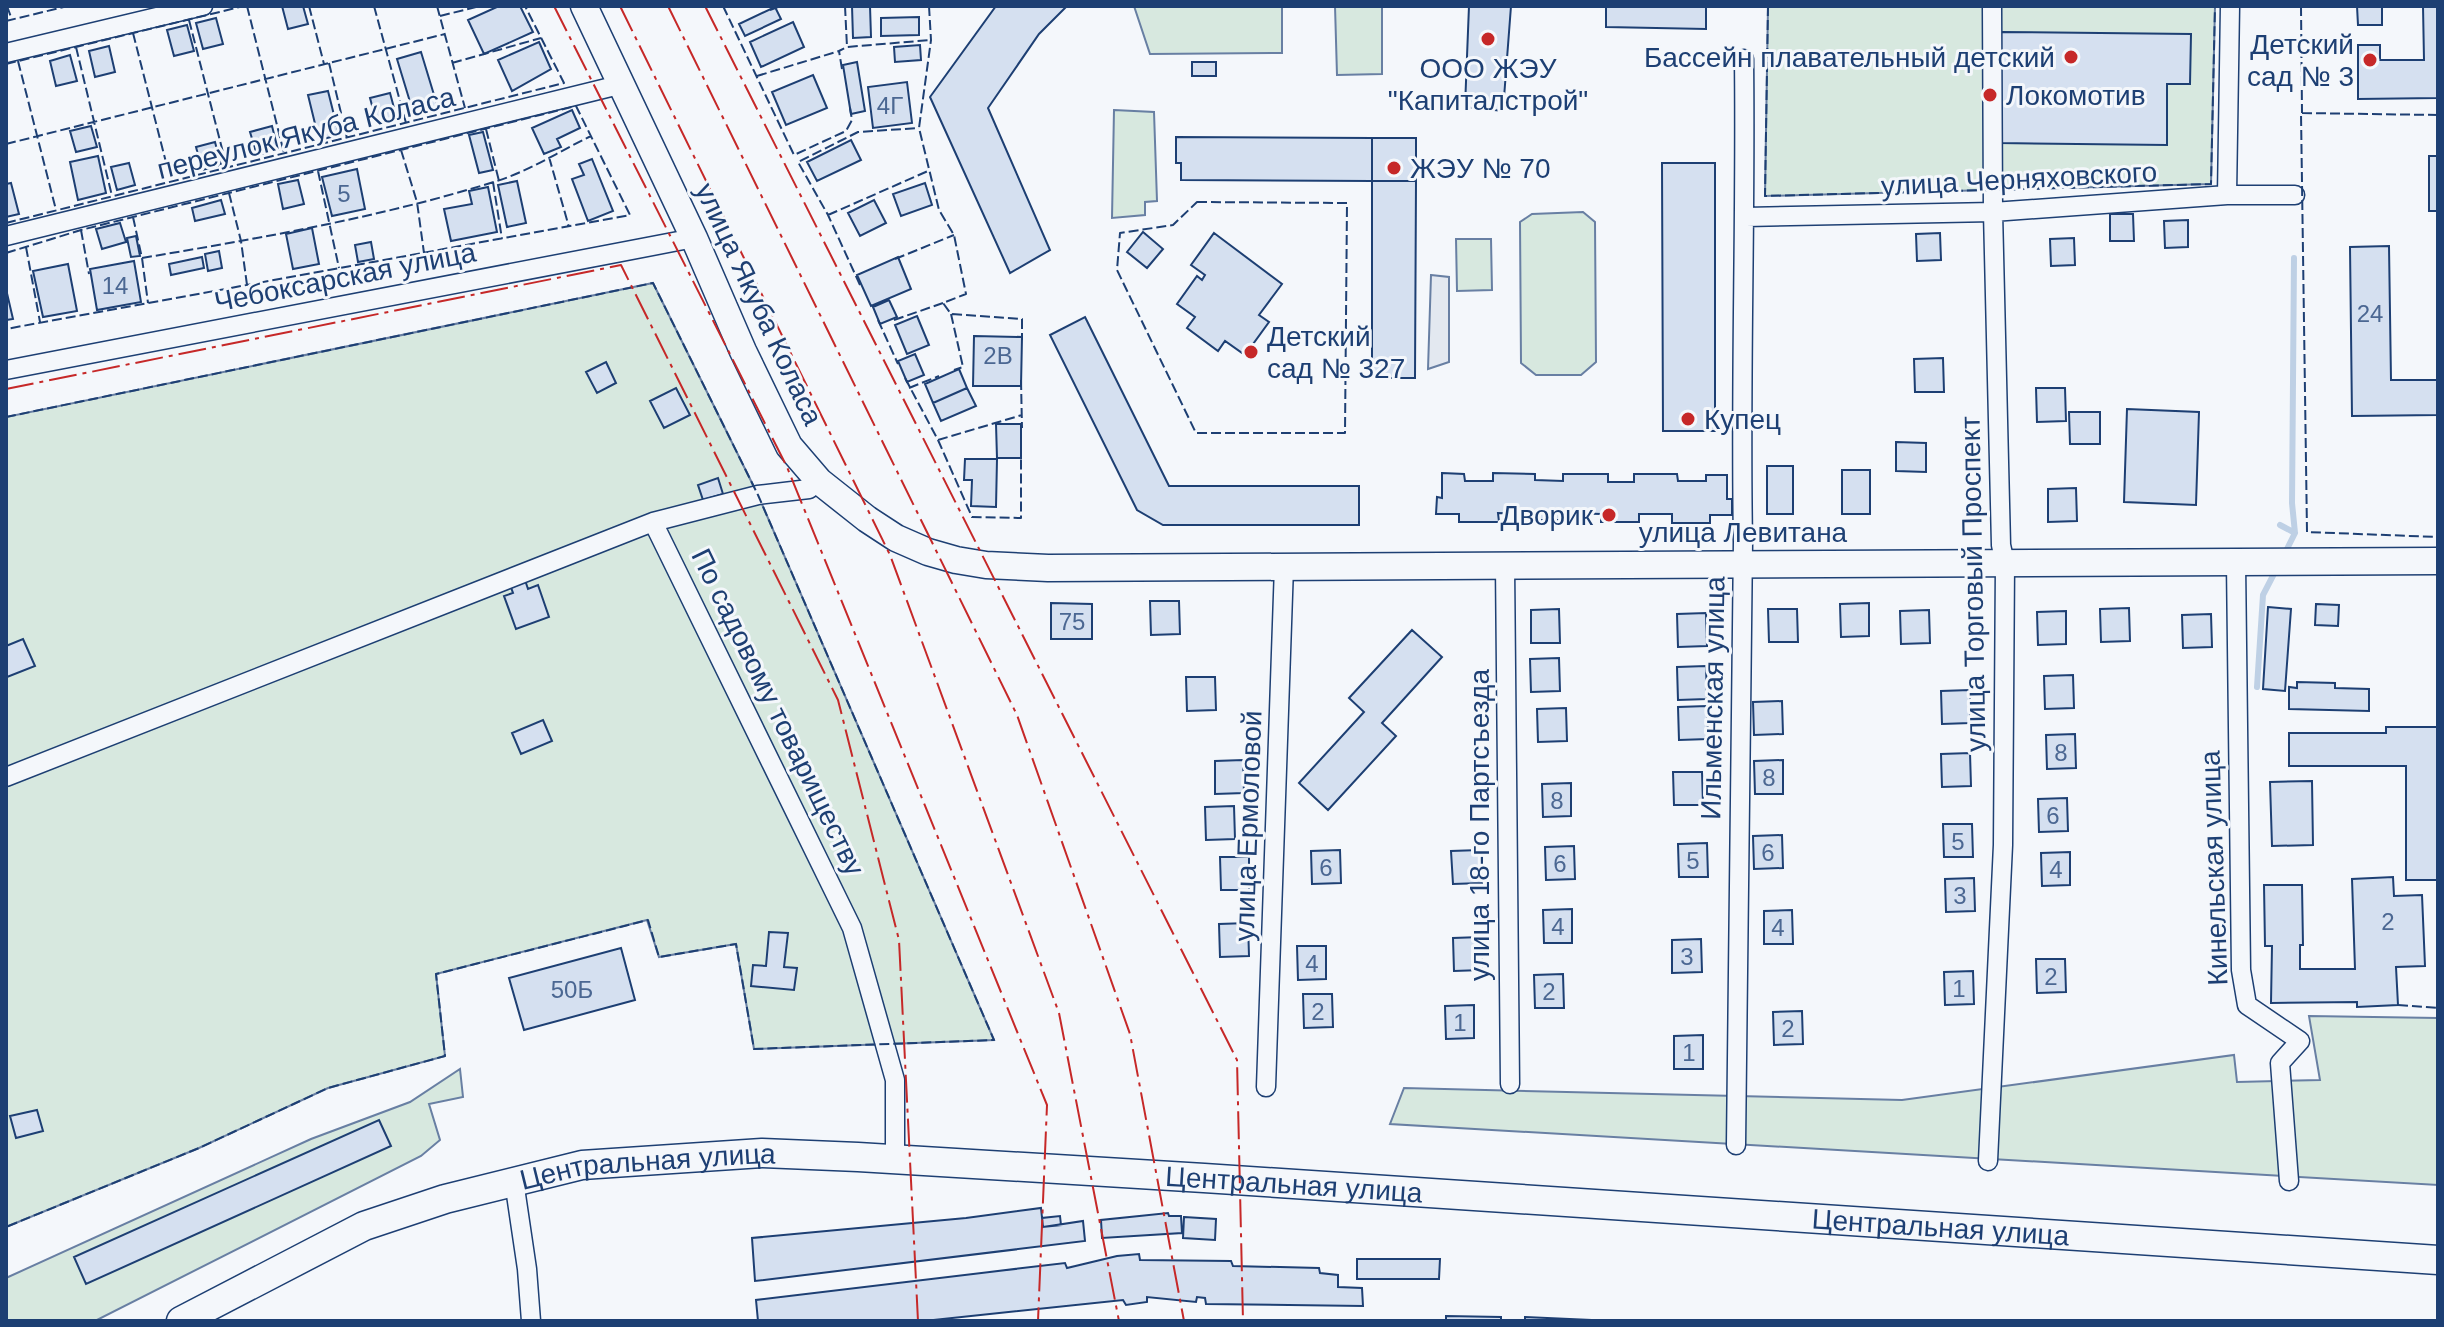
<svg xmlns="http://www.w3.org/2000/svg" width="2444" height="1327" viewBox="0 0 2444 1327" font-family="Arial,sans-serif">
<style>
.green{fill:#d7e8df;stroke:#687fa3;stroke-width:2}
.parking{fill:#e3e8f0;stroke:#687fa3;stroke-width:2}
.lines{fill:none;stroke-linecap:round;stroke-linejoin:round}
.stream{stroke:#bed0e5;stroke-width:6}
.building{fill:#d5e0f0;stroke:#1d3f73;stroke-width:2}
.street-casing{stroke:#1d3f73;stroke-width:21}
.secondary-casing{stroke:#1d3f73;stroke-width:29}
.primary-casing{stroke:#1d3f73;stroke-width:31}
.street{stroke:#f4f7fb;stroke-width:18}
.secondary{stroke:#f4f7fb;stroke-width:26}
.primary{stroke:#f4f7fb;stroke-width:28}
.fence{stroke:#1d3f73;stroke-width:2;stroke-dasharray:10 4;stroke-linecap:butt}
.power{stroke:#c62828;stroke-width:2;stroke-dasharray:28 6 4 6;stroke-linecap:butt}
.poi-dot{fill:#c62828;stroke:#f4f7fb;stroke-width:3}
.labels{text-anchor:middle;dominant-baseline:central;stroke-width:6;stroke-linejoin:round;paint-order:stroke}
.number-label{font-size:24px;fill:#4b6792}
.poi-label{font-size:28px;fill:#1d3f73;stroke:#f4f7fb;text-anchor:start}
.street-label{font-size:28px;fill:#1d3f73;stroke:#f4f7fb}
</style>
<rect width="100%" height="100%" fill="#f4f7fb"/>
<path class="green" d="M1134,6H1282V53L1150,54Z
M1335,6H1382V74L1337,75Z
M1768,6H2215L2211,184L1765,196Z
M1114,110L1154,112L1157,201L1145,202V215L1112,218Z
M1583,212L1595,222L1596,362L1581,375H1536L1521,363L1520,222L1532,214Z
M1456,239H1491L1492,290L1457,291Z
M653,283L758,495L994,1040L754,1049L736,944L659,957L647,920L436,974L445,1056L328,1088L199,1148L6,1227V417Z
M2309,1016L2438,1018V1185L1390,1124L1404,1088L1902,1100L2234,1055L2237,1082L2320,1080Z
M460,1069L463,1097L429,1104L440,1140L421,1156L95,1321H6V1278L311,1139L410,1102Z"/>
<path class="parking" d="M1431,275L1449,277V362L1428,369Z"/>
<g class="lines">
<path class="stream" d="M2280,525L2295,533
M2284,555L2295,533L2292,503L2294,258
M2257,687L2263,595L2277,568"/>
</g>
<path class="building" d="M282,6H303L308,24L288,29Z
M499,6H520L533,32L484,54L468,20Z
M852,6H870L871,37L853,38Z
M996,6H1067L1039,34L988,108L1050,250L1010,273L930,97Z
M1469,6H1511L1503,111L1465,107Z
M1606,6H1706V29L1606,27Z
M2357,6H2420H2382V25H2358Z
M2423,6H2438V98L2358,99V45H2380V60H2424Z
M775,7L781,19L745,36L739,24Z
M919,17V35L881,36V18Z
M216,18L223,44L203,49L196,23Z
M793,22L804,47L761,67L750,42Z
M187,25L194,51L174,56L167,30Z
M2000,32L2191,34L2190,84H2167V145L1999,143Z
M539,42L551,69L512,91L498,60Z
M920,45L921,60L895,62L894,47Z
M109,46L115,72L95,77L89,51Z
M421,52L438,108L414,115L397,59Z
M70,55L77,81L56,86L50,61Z
M857,62L865,111L851,114L843,65Z
M1192,62H1216V76H1192Z
M813,75L827,108L786,125L772,92Z
M907,82L912,123L873,128L868,87Z
M328,91L339,135L319,140L308,95Z
M390,93L397,119L377,124L370,98Z
M572,110L580,128L557,139L561,147L544,154L532,128Z
M91,126L97,147L76,152L70,131Z
M272,126L278,150L257,155L250,132Z
M483,132L493,170L479,173L469,135Z
M1176,137L1372,138V181L1181,180V163H1176Z
M1372,138H1416V181H1372Z
M851,140L861,160L817,181L807,162Z
M215,142L221,165L202,170L196,147Z
M98,156L106,193L78,200L70,162Z
M2429,156H2438V211H2429Z
M592,159L613,211L588,221L572,179L584,175L579,164Z
M129,163L135,185L117,190L111,167Z
M1662,163H1715V431H1663Z
M357,169L365,209L332,216L322,177Z
M298,180L304,204L283,209L278,184Z
M517,181L526,223L507,227L498,185Z
M1372,181H1416L1415,378H1382V373H1372Z
M11,183L19,214L6,217V184Z
M925,183L932,205L901,216L893,194Z
M488,187L497,232L451,241L444,209L472,204L469,191Z
M221,200L225,214L195,221L192,208Z
M874,200L886,223L860,236L848,213Z
M2110,214H2133L2134,241H2110Z
M2188,220V247L2165,248L2164,221Z
M120,223L126,242L102,249L96,229Z
M312,228L319,264L293,269L286,234Z
M1143,232L1163,249L1147,268L1127,252Z
M1214,233L1282,284L1259,315L1269,322L1245,355L1225,341L1218,351L1187,328L1195,317L1177,304L1197,276L1202,280L1205,275L1191,265Z
M1940,233L1941,260L1917,261L1916,234Z
M136,236L140,256L131,257L127,238Z
M2074,238L2075,265L2051,266L2050,239Z
M371,242L374,259L358,262L355,245Z
M2389,246L2391,380H2438V415L2352,416L2350,247Z
M219,251L222,268L208,271L205,254Z
M202,257L204,268L171,275L169,264Z
M898,257L911,289L871,306L857,275Z
M134,261L141,302L97,310L90,269Z
M68,264L77,311L43,317L33,271Z
M6,289L13,319L6,320Z
M889,300L897,317L880,324L873,307Z
M917,316L929,345L907,354L895,325Z
M1085,317L1169,486H1359V525H1163L1137,510L1050,335Z
M974,336L1022,337L1021,386H973Z
M915,354L924,375L907,382L898,361Z
M1943,358L1944,392H1915L1914,359Z
M606,362L616,383L597,393L586,372Z
M959,369L967,388L933,403L925,384Z
M676,388L690,415L664,428L650,401Z
M967,388L976,406L941,421L933,403Z
M2036,388H2065L2066,421L2037,422Z
M2127,409L2199,412L2196,505L2124,502Z
M2069,412H2100V444H2070Z
M996,424H1021V458H997Z
M1896,442L1926,443V472L1896,471Z
M965,459H997L996,507L971,506L972,480H964Z
M1767,466H1793V514H1767Z
M1842,470H1870V514H1842Z
M1442,473L1464,474L1465,481H1493V473L1535,474V480L1563,481V474H1608V482H1634V474H1677L1678,481H1706V475H1727V499H1732V515H1710V523H1672V514H1639V522H1601V514L1567,513V520H1530V514L1498,513L1499,522H1459V514H1436L1437,497L1442,498Z
M718,478L723,494L703,500L698,485Z
M2076,488L2077,521L2048,522V489Z
M524,577L528,589L538,585L549,617L516,629L504,596L513,593L509,582Z
M1150,601H1179L1180,634L1151,635Z
M1051,603L1092,604V639H1051Z
M1869,603V636L1841,637L1840,604Z
M2316,604L2339,605L2338,626L2315,625Z
M2268,607L2291,609L2285,691L2263,689Z
M2129,608L2130,641L2101,642L2100,609Z
M1559,609L1560,643H1531V610Z
M1768,609H1797L1798,642H1769Z
M1929,610L1930,643L1901,644L1900,611Z
M2066,611V644L2038,645L2037,612Z
M1706,613L1707,646L1678,647L1677,614Z
M2211,614L2212,647L2183,648L2182,615Z
M1412,630L1442,657L1382,723L1396,736L1328,810L1299,783L1364,712L1349,698Z
M23,639L35,666L7,677L6,646Z
M1559,658L1560,691L1531,692L1530,659Z
M1706,666L1707,699L1678,700L1677,667Z
M2073,675L2074,708L2045,709L2044,676Z
M1186,677H1215L1216,710L1187,711Z
M2297,682L2335,683V688L2369,689V711L2289,709V687L2297,688Z
M1970,690V723L1942,724L1941,691Z
M1782,701L1783,734L1754,735L1753,702Z
M1707,706L1708,739L1679,740L1678,707Z
M1566,708L1567,741L1538,742L1537,709Z
M543,720L552,741L521,754L512,733Z
M2386,727H2438V880H2406V766H2289V733H2386Z
M2075,734L2076,768L2047,769L2046,735Z
M1970,753L1971,786L1942,787L1941,754Z
M1243,760L1244,793L1215,794V761Z
M1783,760V794H1755L1754,761Z
M1673,772H1702L1703,805H1674Z
M2312,781L2313,845L2272,846L2270,782Z
M1571,783V816L1543,817L1542,784Z
M2067,798L2068,831L2039,832L2038,799Z
M1234,806L1235,839L1206,840L1205,807Z
M1943,824H1972L1973,857H1944Z
M1782,835L1783,868L1754,869L1753,836Z
M1707,843L1708,877H1679L1678,844Z
M1574,846L1575,879L1546,880L1545,847Z
M1340,850L1341,883L1312,884L1311,851Z
M1480,850L1482,883L1453,884L1451,851Z
M2070,852V885L2042,886L2041,853Z
M1220,857H1249V890H1221Z
M2393,877L2394,896L2422,895L2425,966L2396,967L2398,1005L2357,1007V1002L2271,1003L2272,946H2265L2264,885H2302L2303,945H2300V969H2355L2352,879Z
M1974,878L1975,911L1946,912L1945,879Z
M1572,909V943H1544L1543,910Z
M1792,910L1793,944H1764V911Z
M1248,923L1249,956L1220,957L1219,924Z
M769,932L788,933L784,967L797,968L794,990L751,986L753,965L766,966Z
M1481,937L1482,970L1454,971L1453,938Z
M1701,939L1702,972L1672,973V940Z
M1297,946H1326V979L1298,980Z
M621,948L635,1000L524,1030L509,978Z
M2036,959H2065L2066,992L2037,993Z
M1973,971L1974,1004L1945,1005L1944,972Z
M1563,974L1564,1008H1535L1534,975Z
M1303,994H1332L1333,1027L1304,1028Z
M1474,1005V1038L1446,1039L1445,1006Z
M1802,1011L1803,1044L1774,1045L1773,1012Z
M1703,1035V1069H1674V1036Z
M37,1110L43,1131L16,1138L10,1116Z
M379,1120L391,1146L86,1284L74,1257Z
M1041,1208L1043,1227L1083,1221L1085,1241L755,1281L752,1238L966,1218Z
M1168,1213L1169,1216H1181L1182,1233L1102,1238L1101,1220Z
M1060,1216L1061,1225L1043,1227L1042,1218Z
M1184,1217L1216,1219L1215,1240L1183,1238Z
M1139,1254L1140,1260L1231,1261L1233,1266L1319,1268L1320,1273L1338,1275V1287L1362,1288L1363,1306L1206,1304L1205,1298L1197,1297L1196,1302L1147,1297V1302L1126,1305L1123,1300L924,1321H758L756,1300L1065,1263L1067,1268L1117,1256Z
M1357,1259H1440L1439,1279H1357Z
M1446,1316L1501,1317V1321H1446Z
M1525,1317L1614,1321H1525Z"/>
<g class="lines">
<g class="street-casing">
<path id="street" d="M6,53L203,6
M2227,195L2230,6
M1746,217L1993,212L2227,195H2295
M6,236L619,85
M6,370L694,238
M653,522L852,928L895,1080V1159
M2236,563L2241,970L2247,1005L2300,1041L2280,1063L2289,1181
M1505,565L1510,1084
M6,777L653,522L758,495L809,489L819,481
M1266,1087L1284,566
M1736,1145L1743,542C1740,381 1746,220 1744,59
M1988,1161L2003,845L2005,563L2001,545L1993,212L1992,6
M514,1181L527,1269L531,1321"/>
</g>
<g class="secondary-casing">
<path id="secondary" d="M584,6L694,238L743,351L789,446L819,481L867,519L896,538L928,552L956,560L986,565L1048,568L2438,561"/>
</g>
<g class="primary-casing">
<g id="primary">
<path id="s1" d="M181,1321L364,1226L445,1199L582,1165L762,1153L858,1157L1204,1178L2438,1260"/>
</g>
</g>
<use href="#street" class="street"/>
<use href="#secondary" class="secondary"/>
<use href="#primary" class="primary"/>
<path class="fence" d="M7,6L12,20
M247,6L284,153
M309,6L324,64
M374,6L406,123
M437,6L465,108
M723,6L794,155L846,131L852,120L850,108
M845,6L847,47
M929,6L931,40L919,128L939,210L954,235L966,294L943,303L951,314L1022,319V340
M1768,6L1765,196L2211,184L2215,6
M2301,6L2302,113
M770,10L781,6
M440,16L480,6
M189,20L227,168
M6,21L68,6
M133,33L171,182
M76,47L112,196
M18,61L56,210
M329,63L347,138
M452,63L541,38
M6,64L244,6
M842,69L839,51L847,47L931,40
M757,76L839,51
M2438,115L2301,113L2307,532L2438,537
M486,129L499,181
M6,144L445,34
M401,150L417,202L424,253
M549,157L569,227
M318,171L339,268
M493,182L502,239
M229,193L241,241L247,285
M1197,202L1347,203L1345,433H1196L1117,270L1120,233L1173,225Z
M828,215L928,171
M133,217L142,258C261,238 382,217 497,181C529,171 560,151 591,136
M6,223L564,83L525,6
M81,230L89,274
M26,247L40,322
M6,253L81,230L576,106L630,215L6,329
M142,258L148,303
M895,259L954,235
M860,285L828,215L798,162L858,132L919,128
M951,314L963,367L954,370
M878,320L898,364
M894,320L943,303
M905,378L938,440L972,517L1021,518V452
M1021,380L1022,428
M909,388L939,376
M6,417L653,283L758,495L994,1040L754,1049L736,944L659,957L648,920L436,974L445,1056L328,1088L199,1148L6,1227
M938,440L1022,415
M2398,1005L2438,1008"/>
<path class="power" d="M554,6L787,467L1047,1105L1038,1321
M620,6L890,555L1059,1013L1119,1321
M668,6L1017,715L1130,1034L1184,1321
M705,6L1237,1060L1243,1321
M6,389L621,265L838,700L899,940L918,1321"/>
</g>
<g class="poi-dot">
<circle cx="1488" cy="39" r="8"/>
<circle cx="2071" cy="57" r="8"/>
<circle cx="2370" cy="60" r="8"/>
<circle cx="1990" cy="95" r="8"/>
<circle cx="1394" cy="168" r="8"/>
<circle cx="1251" cy="352" r="8"/>
<circle cx="1688" cy="419" r="8"/>
<circle cx="1609" cy="515" r="8"/>
</g>
<g class="labels">
<g class="number-label">
<text x="890" y="105">4Г</text>
<text x="344" y="193">5</text>
<text x="115" y="285">14</text>
<text x="2370" y="313">24</text>
<text x="998" y="355">2В</text>
<text x="1072" y="621">75</text>
<text x="2061" y="752">8</text>
<text x="1769" y="777">8</text>
<text x="1557" y="800">8</text>
<text x="2053" y="815">6</text>
<text x="1958" y="841">5</text>
<text x="1768" y="852">6</text>
<text x="1693" y="860">5</text>
<text x="1560" y="863">6</text>
<text x="1326" y="867">6</text>
<text x="2056" y="869">4</text>
<text x="1960" y="895">3</text>
<text x="2388" y="921">2</text>
<text x="1558" y="926">4</text>
<text x="1778" y="927">4</text>
<text x="1687" y="956">3</text>
<text x="1312" y="963">4</text>
<text x="2051" y="976">2</text>
<text x="1959" y="988">1</text>
<text x="572" y="989">50Б</text>
<text x="1549" y="991">2</text>
<text x="1318" y="1011">2</text>
<text x="1460" y="1022">1</text>
<text x="1788" y="1028">2</text>
<text x="1689" y="1052">1</text>
</g>
<g class="poi-label">
<text x="2354" y="44" text-anchor="end">Детский<tspan x="2354" dy="32">сад № 3</tspan></text>
<text x="2055" y="57" text-anchor="end">Бассейн плавательный детский</text>
<text x="1488" y="68" text-anchor="middle">ООО ЖЭУ<tspan x="1488" dy="32">"Капиталстрой"</tspan></text>
<text x="2006" y="95">Локомотив</text>
<text x="1410" y="168">ЖЭУ № 70</text>
<text x="1267" y="336">Детский<tspan x="1267" dy="32">сад № 327</tspan></text>
<text x="1704" y="419">Купец</text>
<text x="1593" y="515" text-anchor="end">Дворик</text>
</g>
<g class="street-label">
<text transform="translate(306 133) rotate(-14)">переулок Якуба Коласа</text>
<text transform="translate(2019 179) rotate(-3)">улица Черняховского</text>
<text transform="translate(345 277) rotate(-11)">Чебоксарская улица</text>
<text transform="translate(759 304) rotate(65)">улица Якуба Коласа</text>
<text x="1743" y="532">улица Левитана</text>
<text transform="translate(1973 584) rotate(-91)">улица Торговый Проспект</text>
<text transform="translate(1713 698) rotate(-89)">Ильменская улица</text>
<text transform="translate(778 712) rotate(64)">По садовому товариществу</text>
<text transform="translate(1479 825) rotate(-90)">улица 18-го Партсъезда</text>
<text transform="translate(1248 826) rotate(-88)">улица Ермоловой</text>
<text transform="translate(2214 868) rotate(-92)">Кинельская улица</text>
<text stroke="none"><textPath href="#s1" startOffset="498">Центральная улица</textPath></text>
<text stroke="none"><textPath href="#s1" startOffset="1146">Центральная улица</textPath></text>
<text stroke="none"><textPath href="#s1" startOffset="1794">Центральная улица</textPath></text>
</g>
</g>
<rect width="2444" height="1327" fill="none" stroke="#1d3f73" stroke-width="16"/>
</svg>
